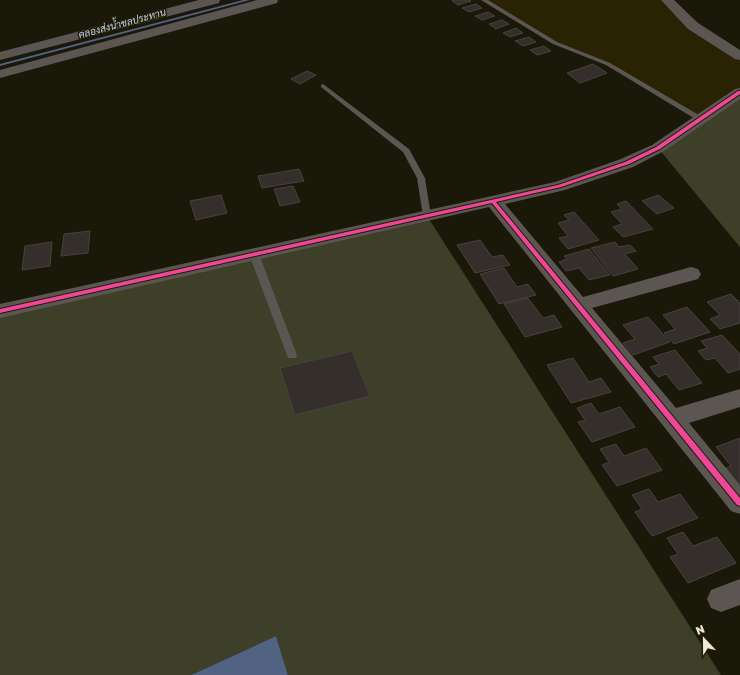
<svg xmlns="http://www.w3.org/2000/svg" width="740" height="675" viewBox="0 0 740 675" font-family="'Golos Text',Sarabun,sans-serif">
<style>
.green{fill:#3e3f28}
.sand{fill:#292203}
.water{fill:#516282}
.lines{fill:none;stroke-linecap:round;stroke-linejoin:round}
.stream{fill:#516282;fill-rule:evenodd}
.building{fill:#352f2c;stroke:#47423e}
.service{fill:#5c5653;fill-rule:evenodd}
.minor{fill:#5c5653;fill-rule:evenodd}
.cycleway-casing{stroke:#221d01;stroke-width:2}
.cycleway{fill:#ed469a;fill-rule:evenodd}
.labels{text-anchor:middle;dominant-baseline:central;stroke-width:3;stroke-linejoin:round;paint-order:stroke}
.far-water-label{font-size:10px;font-style:italic;fill:#bccff5;stroke:#221d01}
</style>
<rect width="100%" height="100%" fill="#1a1809"/>
<path class="green" d="M740,92V247L658,148Z
M427,216L721,675H288L276,636L191,675H0V311Z"/>
<path class="sand" d="M484,0H667L740,56V92L700,118L608,64L568,49Z"/>
<path class="water" d="M276,636L288,675H191Z"/>
<g class="lines">
<path class="stream" d="M243,0H250L0,66V64Z"/>
</g>
<path class="building" d="M455,0H469L471,1L458,5L452,1Z
M476,4L482,8L469,12L462,8Z
M488,12L495,16L482,20L475,16Z
M502,20L509,24L496,29L489,24Z
M516,28L523,33L510,37L503,33Z
M529,37L536,42L523,46L515,41Z
M544,46L551,51L537,55L530,50Z
M593,64L607,73L580,83L567,73Z
M307,71L316,75L300,84L291,79Z
M299,169L304,181L262,188L258,176Z
M293,186L300,202L280,206L274,189Z
M221,195L227,213L196,220L190,201Z
M658,195L674,208L657,214L642,201Z
M626,201L653,229L623,237L613,227L622,224L611,212L622,209L617,204Z
M574,212L599,240L568,249L559,238L568,236L558,223L569,220L564,215Z
M90,231L88,253L61,256L64,234Z
M480,240L492,257L503,255L510,265L475,273L457,245Z
M52,242L50,266L22,270L25,246Z
M615,242L619,247L630,245L636,251L625,254L638,269L613,276L591,248Z
M589,249L610,275L589,280L579,268L566,271L559,262L567,259L564,256Z
M504,268L517,287L528,284L536,295L499,304L480,274Z
M731,294L740,303V323L720,329L710,319L720,315L707,302Z
M528,298L543,318L554,315L562,327L525,337L504,304Z
M687,307L710,332L674,344L664,333L675,329L663,315Z
M648,317L670,342L633,355L623,343L635,339L623,325Z
M722,335L740,354V369L728,373L715,358L706,360L698,351L707,348L701,341Z
M675,350L702,383L679,390L666,374L658,377L650,367L659,364L653,357Z
M352,351L370,396L295,415L280,368Z
M573,358L589,382L601,378L611,392L571,403L547,365Z
M591,403L599,414L620,407L635,427L592,442L578,422L585,420L577,408Z
M740,438V483L731,486L719,471L731,466L716,447Z
M616,444L624,456L646,448L662,470L617,486L602,465L609,462L600,449Z
M649,489L658,502L680,494L698,518L652,536L635,512L642,509L632,495Z
M683,532L693,546L717,537L736,563L688,583L670,557L678,554L667,538Z"/>
<g class="lines">
<path class="service" d="M481,0H488L557,42L610,63L704,118L703,120H697L606,65L553,44Z
M323,84L409,149L425,178L431,216L430,218H424L423,216L417,178L403,152L321,87V85Z
M254,251L259,254L297,355L296,358H288L287,355L249,254Z"/>
<path class="minor" d="M199,0H220L219,3L0,60V52Z
M257,0H278L277,3L0,78V70Z
M661,0H674L698,23L740,50V60L735,59L688,29Z
M740,88V99L664,151L633,167L565,190L505,204L583,297L691,267L698,269L701,274L698,279L592,308L676,408L740,389V407L689,423L740,485V514L731,511L489,207L0,318V304L555,182L621,159L652,145L735,89Z
M740,579V605L721,612L711,608L707,599L711,590Z"/>
<g class="cycleway-casing">
<path id="cycleway" d="M738,91H740V94L660,149L629,164L561,187L496,202L740,498V506L737,505L492,203L0,313V309L558,185L625,162L656,147Z"/>
</g>
<use href="#cycleway" class="cycleway"/>
</g>
<g class="labels">
<g class="far-water-label">
<text transform="translate(122 23) rotate(-15)">คลองส่งน้ำชลประทาน</text>
</g>
</g>
<g transform="translate(704 639) rotate(338)" stroke="#221d01" stroke-width="3" paint-order="stroke">
<path d="M0-3L7 15L0 10L-7 15Z" fill="#ebe8d7"/>
<text y="-6" font-size="11" font-weight="bold" text-anchor="middle" fill="#ebe8d7">N</text>
</g>
</svg>
